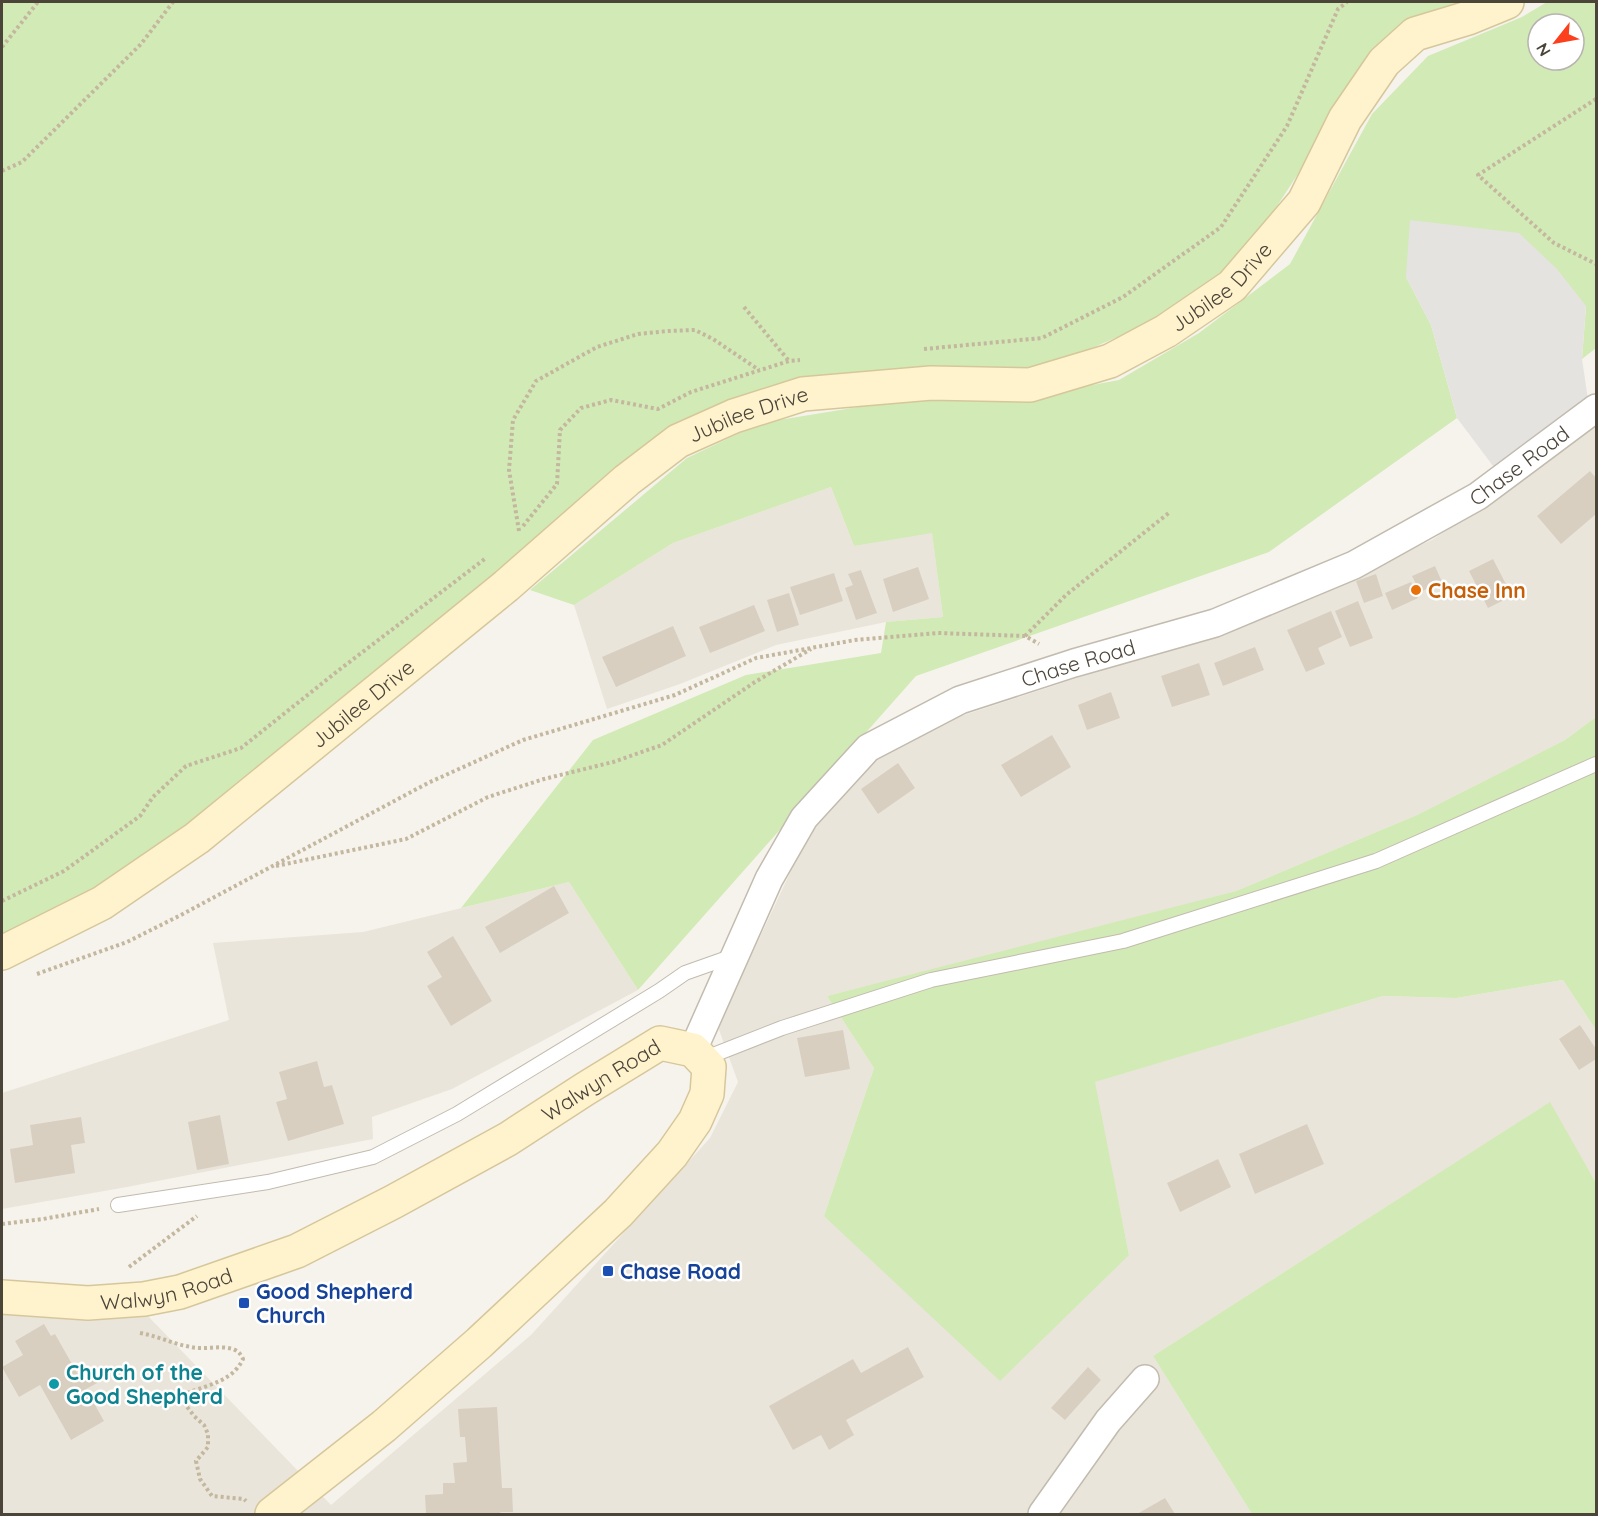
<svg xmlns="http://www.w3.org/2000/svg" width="1598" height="1516" viewBox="0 0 1598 1516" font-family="Quicksand,sans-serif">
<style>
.residential{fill:#eae5da}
.green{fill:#d2eab5;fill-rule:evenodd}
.parking{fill:#e5e3e0}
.building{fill:#d8cfc1}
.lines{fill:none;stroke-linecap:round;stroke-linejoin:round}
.service-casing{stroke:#c2bbae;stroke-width:16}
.minor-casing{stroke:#c2bbae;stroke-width:30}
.secondary-casing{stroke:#d6c79b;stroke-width:36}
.path{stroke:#c4b79f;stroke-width:4;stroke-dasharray:3 3;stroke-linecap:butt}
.service{stroke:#fff;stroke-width:14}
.minor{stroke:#fff;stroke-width:27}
.secondary{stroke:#fff3cd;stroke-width:33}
.food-dot{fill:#e8710a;stroke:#fff;stroke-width:2}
.transit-dot{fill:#1a4fb4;stroke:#fff;stroke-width:2}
.culture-dot{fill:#0f9aa8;stroke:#fff;stroke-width:2}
.labels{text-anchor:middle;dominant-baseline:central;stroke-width:5;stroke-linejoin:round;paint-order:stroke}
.street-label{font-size:21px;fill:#4b4439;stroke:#fff}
.food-label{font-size:21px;font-weight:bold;fill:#c56008;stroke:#fff;text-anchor:start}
.transit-label{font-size:21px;font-weight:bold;fill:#164399;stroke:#fff;text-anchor:start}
.culture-label{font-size:21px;font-weight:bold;fill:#0d838f;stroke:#fff;text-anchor:start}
</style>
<rect width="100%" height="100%" fill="#f6f3ec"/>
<path class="residential" d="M1596,425V717L1565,740L1417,815L1236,891L1020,948L827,996L874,1068L824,1216L1129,1255L1094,1082L1383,996L1456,998L1563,980L1596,1030V1183L1549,1103L1153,1356L1252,1514H2V1307L144,1312L331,1505L531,1335L710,1138L738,1082L718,1027L804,843L850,779L921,729L1056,685L1218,629L1353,575L1432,540L1496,497Z
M831,487L854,546L932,532L943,617L886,622L776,645L680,684L607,709L574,605L673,543Z
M569,882L638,990L452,1089L372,1117L373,1139L127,1187L2,1209V1093L229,1020L213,943L363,932Z"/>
<path class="green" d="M2,2H1477L1384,42L1247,252L1170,314L1053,365L793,384L678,441L197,838L2,940Z
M1547,2H1596V348L1582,359L1586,306L1406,277L1431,325L1457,418L1269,552L916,676L638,990L569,882L461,908L593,740L746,675L881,653L886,622L943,617L932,533L854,546L831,487L673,543L574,605L530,590L687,458L761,423L889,402L1039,395L1119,380L1199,333L1290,264L1372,114L1428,56L1522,17ZM1538,24H1574V60H1538Z
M1596,717V1030L1563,980L1456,998L1383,996L1095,1082L1129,1255L1000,1381L824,1216L874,1068L827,996L1236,891L1417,815L1565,740Z
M1550,1102L1596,1183V1514H1252L1153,1356Z"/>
<path class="parking" d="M1410,220L1519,233L1557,269L1586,306L1582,359L1590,413L1502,478L1457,418L1431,325L1406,277Z"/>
<path class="building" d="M1590,471L1596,478V514L1561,544L1537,516Z
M1493,559L1512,596L1488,608L1469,571Z
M1435,566L1442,582L1420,592L1412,576Z
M918,567L929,599L893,612L883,579Z
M861,570L877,613L856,620L845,588L853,585L848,574Z
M834,573L843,601L800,615L790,587Z
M1376,574L1383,596L1364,603L1356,581Z
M1411,582L1418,598L1392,610L1385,593Z
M789,593L799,625L777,632L767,600Z
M1358,601L1373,638L1350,647L1335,611Z
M754,605L765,631L710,653L699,627Z
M1331,611L1342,637L1318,648L1325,664L1306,672L1287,630Z
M673,626L686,656L616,687L602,657Z
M1255,647L1264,670L1223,686L1214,663Z
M1199,663L1210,695L1172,707L1161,676Z
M1111,692L1120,718L1087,730L1078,705Z
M1052,735L1071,767L1021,797L1001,765Z
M898,763L915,788L878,814L861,789Z
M554,886L569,913L500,953L485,927Z
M453,936L492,1001L451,1026L427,986L442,977L427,952Z
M1580,1025L1596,1049V1059L1579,1070L1559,1039Z
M843,1030L850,1069L805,1077L797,1038Z
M317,1061L324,1087L332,1085L344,1124L288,1141L276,1102L287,1099L279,1072Z
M220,1115L229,1164L197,1170L188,1122Z
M81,1117L85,1143L71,1145L75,1173L15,1183L10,1149L33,1145L30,1125Z
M1307,1124L1324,1164L1255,1194L1239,1154Z
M1218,1159L1231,1187L1180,1212L1167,1183Z
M44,1324L51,1336L55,1334L80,1378L93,1370L99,1382L86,1389L104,1421L71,1440L40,1385L19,1397L2,1367L23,1355L15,1341Z
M908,1347L924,1377L846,1420L854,1435L829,1450L821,1435L793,1450L769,1406L853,1359L861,1373Z
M1088,1367L1101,1380L1065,1420L1051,1408Z
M497,1407L502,1488H512L513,1512H500L501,1514H426L425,1495L443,1494V1483H455L453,1463L467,1462L465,1437H460L458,1409Z
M1165,1498L1175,1514H1137Z"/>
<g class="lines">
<g class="service-casing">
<path id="service" d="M703,1059L782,1028L931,980L1123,941L1376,861L1596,764
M118,1205L268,1182L373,1157L457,1114L659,991L685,973L733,956"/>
</g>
<g class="minor-casing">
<g id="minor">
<path id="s1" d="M693,1050L769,879L804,818L868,748L960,700L1074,663L1215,623L1354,565L1478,496L1596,408"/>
<path d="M1042,1514L1108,1421L1145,1379"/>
</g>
</g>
<g class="secondary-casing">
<g id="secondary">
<path id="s2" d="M2,953L102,903L197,838L506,586L627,480L678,441L734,416L803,394L931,383L1030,385L1110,361L1166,331L1232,286L1304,202L1345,119L1384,62L1415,34L1468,18L1507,2"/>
<path id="s3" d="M2,1297L88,1303L144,1299L180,1292L297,1251L393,1202L508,1139L585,1089L660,1043L693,1050L709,1067L707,1094L695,1121L672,1154L618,1213L479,1343L384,1426L272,1514"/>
</g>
</g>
<path class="path" d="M2,47L38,2
M1596,99L1478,175L1554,243L1596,264
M2,171L22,162L141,44L173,2
M744,307L789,361
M924,349L1042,338L1123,297L1221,227L1287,126L1338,9L1347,2
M523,526L557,484L560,430L581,408L611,400L658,409L691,392L789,361L800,360
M519,531L509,470L513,420L536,381L597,347L638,334L668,331L695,330L713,339L759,370
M1025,636L1066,595L1170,512
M276,866L406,839L488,797L544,779L613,762L662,745L755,682L811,649
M2,901L64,871L140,816L153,797L186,766L241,748L339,670L486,558
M37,974L127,942L179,916L428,783L523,740L675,695L756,658L855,640L938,633L1025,636L1039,644
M2,1224L43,1219L99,1209
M129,1267L197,1216
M140,1333C158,1336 173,1344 191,1347C204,1350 220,1345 233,1349C238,1351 241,1354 243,1359C233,1381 208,1385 187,1393L185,1404L194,1416L204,1425L208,1434V1447L196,1461L200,1479L212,1496L244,1499L246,1501"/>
<use href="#service" class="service"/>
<use href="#minor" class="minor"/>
<use href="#secondary" class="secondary"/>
</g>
<circle class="food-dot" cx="1416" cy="590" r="6"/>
<g class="transit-dot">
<rect x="602" y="1265" width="12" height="12" rx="3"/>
<rect x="238" y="1297" width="12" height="12" rx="3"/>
</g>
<circle class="culture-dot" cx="54" cy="1384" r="6"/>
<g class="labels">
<g class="street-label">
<text stroke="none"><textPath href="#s2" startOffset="1430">Jubilee Drive</textPath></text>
<text stroke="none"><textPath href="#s2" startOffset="926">Jubilee Drive</textPath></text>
<text stroke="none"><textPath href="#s1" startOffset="1066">Chase Road</textPath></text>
<text stroke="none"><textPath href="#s1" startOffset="580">Chase Road</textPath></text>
<text stroke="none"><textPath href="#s2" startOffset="440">Jubilee Drive</textPath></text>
<text stroke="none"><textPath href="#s3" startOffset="652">Walwyn Road</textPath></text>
<text stroke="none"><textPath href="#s3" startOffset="166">Walwyn Road</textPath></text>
</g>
<g class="food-label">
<text x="1428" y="590">Chase Inn</text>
</g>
<g class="transit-label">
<text x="620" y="1271">Chase Road</text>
<text x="256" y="1291">Good Shepherd<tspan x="256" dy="24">Church</tspan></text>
</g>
<g class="culture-label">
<text x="66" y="1372">Church of the<tspan x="66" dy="24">Good Shepherd</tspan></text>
</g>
</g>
<rect width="1598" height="1516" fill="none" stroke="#4b4439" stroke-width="6"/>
<g transform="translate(1556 42) rotate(239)"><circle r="28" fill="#ffffff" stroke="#b7b4b0" stroke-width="1.5"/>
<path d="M0-4.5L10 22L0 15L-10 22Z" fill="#fc3f1d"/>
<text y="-9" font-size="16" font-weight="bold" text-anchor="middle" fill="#4b4439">N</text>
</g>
</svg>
